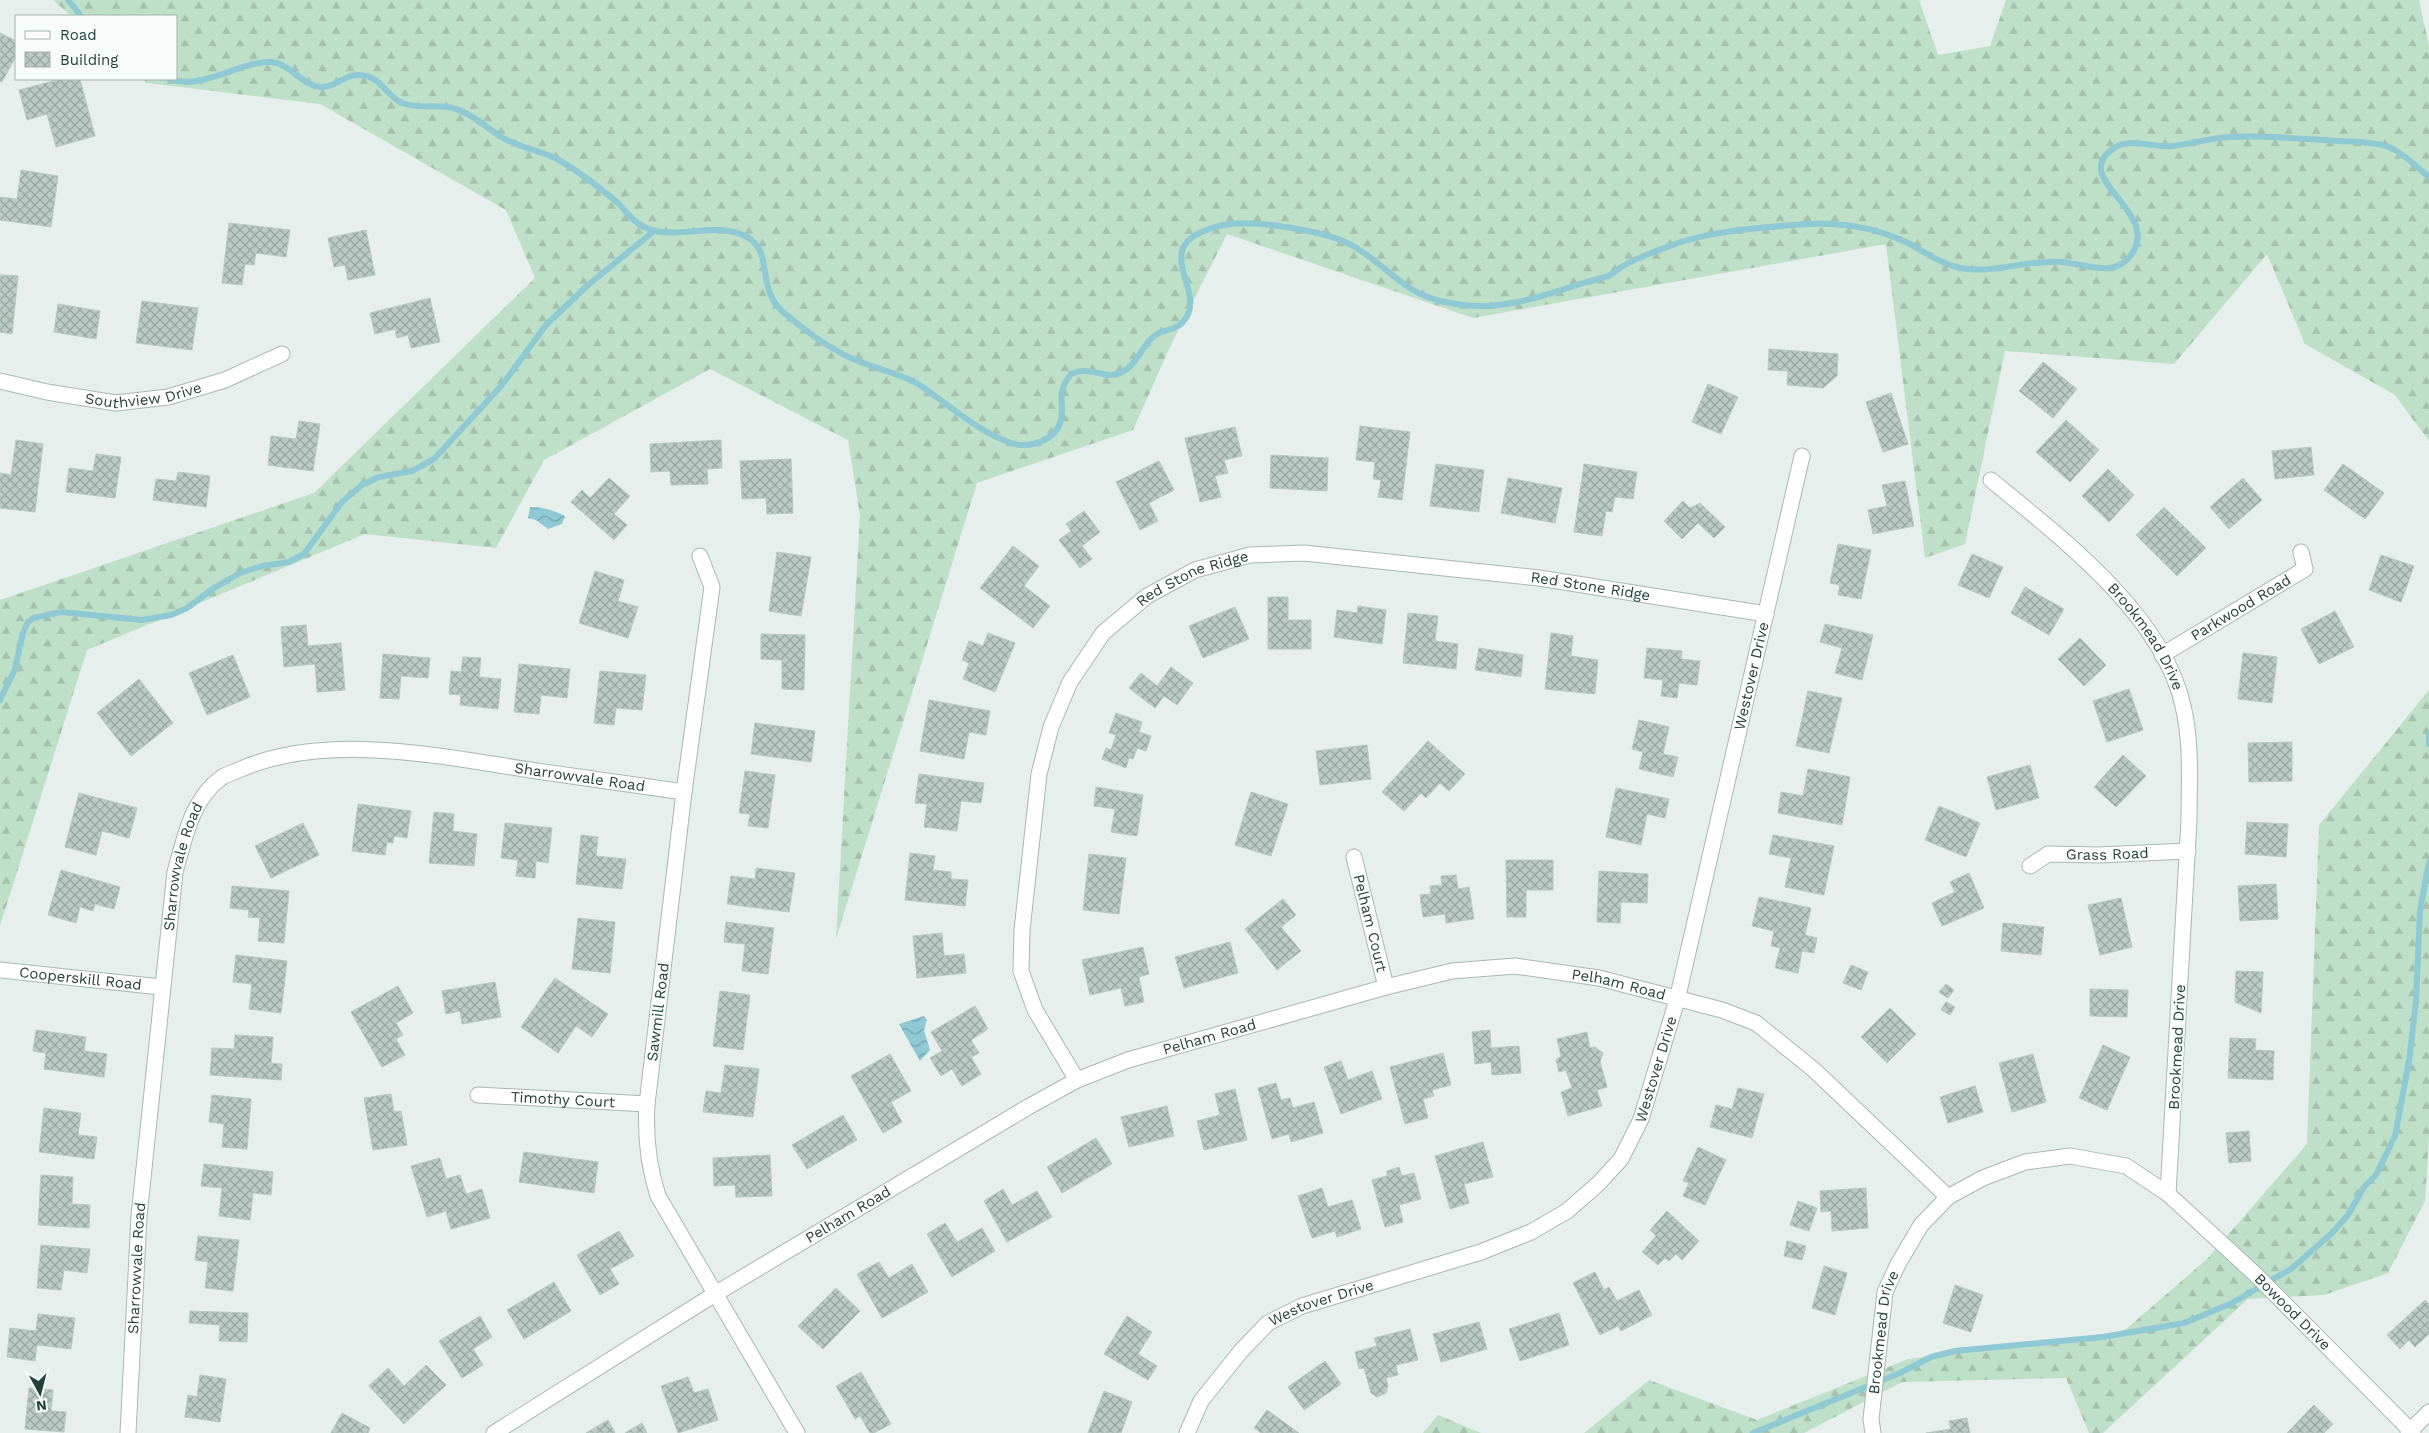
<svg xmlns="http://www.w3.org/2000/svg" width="2429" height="1433" viewBox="0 0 2429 1433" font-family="'Work Sans',sans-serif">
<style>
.forest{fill:url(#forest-firs)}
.water{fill:url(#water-waves)}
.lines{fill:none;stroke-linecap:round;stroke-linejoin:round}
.stream{stroke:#8ec9d4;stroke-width:6}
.building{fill:url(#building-cross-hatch);stroke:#b8c9c2}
.street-casing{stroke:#a8b8b2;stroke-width:17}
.street{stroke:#fff;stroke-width:15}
.labels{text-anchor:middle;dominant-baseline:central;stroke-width:4;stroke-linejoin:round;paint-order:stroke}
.street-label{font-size:15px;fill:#24423a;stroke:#f7fbf9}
</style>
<defs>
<pattern id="forest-firs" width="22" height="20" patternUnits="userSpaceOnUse" patternTransform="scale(1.25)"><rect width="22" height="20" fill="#bfe0c8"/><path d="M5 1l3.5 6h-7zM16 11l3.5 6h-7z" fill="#a4c1ad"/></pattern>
<pattern id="water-waves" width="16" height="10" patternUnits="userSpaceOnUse" patternTransform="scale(1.25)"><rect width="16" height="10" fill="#8ec9d4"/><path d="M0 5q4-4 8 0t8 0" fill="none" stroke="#74a5ad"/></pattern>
<pattern id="building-cross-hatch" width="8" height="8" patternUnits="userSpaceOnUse" patternTransform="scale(1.25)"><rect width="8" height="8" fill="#bbcac4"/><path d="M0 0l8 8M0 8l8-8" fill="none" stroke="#98a6a0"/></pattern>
</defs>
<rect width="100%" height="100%" fill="#e6efeb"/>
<path class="forest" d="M53,0H1919L1938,55L1990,46L2006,0H2419L2429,46V441L2395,395L2305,344L2267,254L2174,364L2005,351L1965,544L1925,558L1886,244L1473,318L1227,234L1170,347L1133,430L977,483L836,939L860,515L848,440L710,369L544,460L496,548L365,534L87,650L0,926V600L314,493L535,278L506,210L320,104L147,83L143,79H176V16H71Z
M2429,690V1136L2425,1201L2388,1273L2324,1295L2248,1299L2103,1433H2089L2066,1378L1902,1382L1804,1433H1584L1649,1380L1757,1420L1908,1359L2124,1331L2207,1259L2307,1144L2319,825Z
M1438,1415L1481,1433H1423Z"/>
<path class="water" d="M530,507C543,507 553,510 565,516L562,524L548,529L536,520L528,518Z
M924,1016L927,1020L924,1030L930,1050L920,1061L899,1024Z"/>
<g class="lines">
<path class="stream" d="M68,0L81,16
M169,79C204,91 241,60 272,62C290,64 302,85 320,87C338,88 344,71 367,76C382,80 388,97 402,103C420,110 439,103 456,109C473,114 488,129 503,138C519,147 538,150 555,158C577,170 599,187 618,203C626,211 632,221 642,226C673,243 712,220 745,236C775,250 755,286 782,311C800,327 830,349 851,358C872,368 898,372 918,384C949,404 976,431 1011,443C1029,449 1056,441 1061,420C1065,399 1055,395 1071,374C1090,365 1104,380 1120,373C1136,367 1141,347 1154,336C1163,329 1175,331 1183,322C1212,290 1139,243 1224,225C1253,219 1329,231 1355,247C1398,274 1406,299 1463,305C1503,310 1539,297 1577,285C1588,281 1600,280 1610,275C1611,275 1622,266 1623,266C1640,256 1659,250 1678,243C1713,231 1756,228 1794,225C1834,221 1871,225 1908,243C1923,251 1936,261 1953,266C1988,277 2025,259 2061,262C2077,263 2095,270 2111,268C2120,266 2126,262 2131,255C2163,211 2067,179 2114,148C2131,137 2153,148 2172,146C2191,144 2210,138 2230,137C2266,135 2303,139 2339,141C2354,142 2374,141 2389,147C2402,152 2417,167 2429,177
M0,700L15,669L23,633L28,622L34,618L61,612L142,620L171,615L187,608L214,588L240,573L262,566L289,562L304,554L342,502L362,485L379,477L412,471L434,459L502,385L546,325L588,285L654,231
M2429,733V744
M1753,1433L1900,1373L1931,1357L1955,1351L2103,1337L2184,1323L2230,1304L2291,1269L2331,1234L2348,1215L2364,1187L2376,1175L2395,1136L2409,1061L2416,1001L2420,910L2429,862"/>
</g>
<path class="building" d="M0,33L16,41V56L2,82L0,81Z
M61,79H80L95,136L56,147L47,114L27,120L19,90Z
M21,170L58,176L51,227L0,220V197L17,199Z
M229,223L290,230L286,257L256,253L254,265L245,264L242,285L222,283Z
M366,230L375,275L348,280L345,265L334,267L328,238Z
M0,275L18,276L12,334L0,332Z
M430,298L440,342L411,348L408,335L397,338L395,329L375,334L370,313Z
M142,301L198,308L192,350L136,343Z
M58,304L100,311L96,339L54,332Z
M1769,349L1838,354L1837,376L1823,388L1787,385L1788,371L1768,370Z
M2043,362L2077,389L2053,418L2019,391Z
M1708,384L1738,397L1721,434L1692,422Z
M1891,393L1908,444L1883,452L1866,402Z
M2066,420L2099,450L2070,482L2036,452Z
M299,421L320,424L313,471L268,465L271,436L296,439Z
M1360,426L1410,432L1402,500L1378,497L1381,480L1373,479L1375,462L1356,460Z
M1235,427L1242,456L1224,460L1228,473L1215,476L1221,497L1200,502L1185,438Z
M16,440L43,444L35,512L0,508V473L11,475Z
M721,440L722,468L707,469L708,484L671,485L670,471L651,472L650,444Z
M2311,447L2314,475L2275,479L2272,451Z
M96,454L121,457L115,498L66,492L69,468L93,471Z
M1271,455L1328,458L1327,491L1270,488Z
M791,459L793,513L767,514L766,498L742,499L740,461Z
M1159,461L1174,490L1149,503L1158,521L1140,530L1116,482Z
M1436,464L1484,470L1479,512L1430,506Z
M1584,464L1637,472L1633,499L1615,497L1612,512L1606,511L1602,536L1574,532Z
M2343,464L2384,493L2365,519L2324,490Z
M2108,469L2134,495L2109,522L2082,496Z
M178,472L210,476L206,507L153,500L156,479L176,481Z
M609,478L630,496L614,514L627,525L614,540L571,502L582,490L590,498Z
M1508,478L1562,488L1555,523L1501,513Z
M2243,478L2262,500L2229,529L2210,507Z
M1905,481L1914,526L1873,534L1868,510L1887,506L1882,485Z
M1683,501L1690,508L1700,503L1725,527L1714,538L1698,523L1682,539L1664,521Z
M2164,507L2206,548L2177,576L2136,535Z
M1084,511L1100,532L1082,546L1092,559L1080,568L1059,540L1071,531L1066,524Z
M1838,544L1871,550L1861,599L1838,595L1840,585L1830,583Z
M1013,546L1039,566L1024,586L1050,606L1033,628L980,588Z
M777,552L811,557L801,616L769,611Z
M1972,554L2003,567L1989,598L1958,585Z
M2381,555L2414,566L2401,602L2369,590Z
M595,571L624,580L618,601L638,607L628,638L579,623Z
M2025,587L2064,609L2049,635L2011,613Z
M1268,597H1288V620H1311V649H1268Z
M1358,606L1386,610L1382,644L1334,637L1337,610L1357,613Z
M1235,607L1249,639L1203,658L1189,626Z
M2335,611L2354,647L2319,664L2301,629Z
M1408,613L1438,616L1435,641L1458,644L1456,669L1403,663Z
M1825,624L1873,635L1862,680L1835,673L1842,648L1820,642Z
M306,625L308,646L341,643L345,690L317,692L315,664L284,667L281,627Z
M988,633L1015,643L995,692L963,679L969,663L962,660L969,641L983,646Z
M1551,633L1573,636L1571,656L1598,660L1595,694L1545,689Z
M761,634L805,635L804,690L782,689V660L761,659Z
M2080,638L2106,665L2084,686L2058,659Z
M1479,648L1523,655L1521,677L1475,670Z
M1647,648L1682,651L1681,659L1700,661L1697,685L1679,683L1677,698L1661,696L1663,680L1644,678Z
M2243,653L2277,657L2272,703L2238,699Z
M383,654L430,658L428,678L401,676L399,699L380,698Z
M233,655L250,697L207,715L189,673Z
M463,657L481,658L479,677L501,679L498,709L460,705L461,695L449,694L451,671L461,672Z
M519,664L570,669L567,698L541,695L539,714L514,712Z
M1171,667L1193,683L1177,705L1164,696L1155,708L1129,688L1141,673L1157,686Z
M600,671L646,675L642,710L616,708L614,725L594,723Z
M139,679L173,723L131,756L97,713Z
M2129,689L2143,730L2107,742L2093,701Z
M1808,691L1842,698L1829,753L1796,746Z
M929,700L990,711L986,735L969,732L964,759L920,751Z
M1116,713L1142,722L1139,732L1151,736L1146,751L1137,748L1133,759L1129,758L1126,768L1102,759L1106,748L1111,750L1116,735L1109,733Z
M1639,720L1669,727L1663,754L1678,757L1673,777L1639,769L1643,752L1632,749Z
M755,723L815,731L811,762L751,754Z
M1428,741L1465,774L1449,791L1440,783L1426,798L1421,793L1404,811L1382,792Z
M2292,742V781L2249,782L2248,743Z
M1367,745L1371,779L1320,785L1316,751Z
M2123,755L2146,776L2116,807L2094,787Z
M2030,765L2039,798L1996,810L1987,777Z
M1808,769L1850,777L1842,825L1778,813L1781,792L1803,796Z
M745,771L775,775L768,828L748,826L750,814L739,813Z
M919,774L984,783L981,803L961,801L957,831L924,827L927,804L915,803Z
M1096,787L1143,795L1137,836L1111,832L1115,809L1094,806Z
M1616,788L1669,799L1665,818L1647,814L1641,845L1606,837Z
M1251,792L1288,804L1271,856L1235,845Z
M79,793L137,808L129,838L102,831L96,855L65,847Z
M358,804L411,811L407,838L394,836L393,843L387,842L385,855L352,851Z
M1939,806L1980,823L1966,857L1925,840Z
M434,812L454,814L453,831L477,834L474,866L429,863Z
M2247,822L2288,824L2286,857L2245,854Z
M303,823L319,855L271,878L255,846Z
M505,823L552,828L548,863L536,861L535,878L516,876L518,860L501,858Z
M581,835L598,837L596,856L626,859L622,889L576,884Z
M1773,835L1834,846L1824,895L1785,887L1791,858L1769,854Z
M910,853L935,856L933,870L951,872V879L968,880L965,906L905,900Z
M1089,854L1126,858L1119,914L1083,910Z
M1506,860H1553V890H1526V917H1507Z
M756,868L795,873L789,912L727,904L731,876L755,879Z
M61,870L120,887L114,909L95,904L93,911L80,907L76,923L48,915Z
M1599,871L1648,874L1647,903L1621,902L1620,923L1597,922Z
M1969,873L1984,908L1942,926L1932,903L1955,892L1950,882Z
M1456,875L1458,889L1469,887L1474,919L1446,923L1445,914L1423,917L1420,895L1431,894L1430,886L1442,885L1441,876Z
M2276,884L2278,919L2240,921L2238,886Z
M232,886L289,891L284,943L258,941L260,918L248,917L249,910L230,908Z
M1759,897L1811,908L1805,935L1817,938L1814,953L1802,951L1798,973L1775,968L1780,948L1771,946L1774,931L1752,926Z
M2121,898L2132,947L2100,955L2088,905Z
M1283,899L1296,915L1281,927L1301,951L1277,970L1245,929Z
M578,918L615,922L610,973L572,969Z
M726,922L774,928L768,974L742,971L745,944L724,942Z
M2003,923L2044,927L2041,955L2001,951Z
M942,933L944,956L964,954L966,973L917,978L913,936Z
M1230,942L1238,973L1184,988L1175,957Z
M1143,947L1149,974L1139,977L1144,1002L1125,1006L1121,988L1090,995L1082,960Z
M236,955L287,961L281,1013L249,1009L252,984L233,982Z
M1851,965L1868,972L1861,990L1843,983Z
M2236,971L2263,972L2261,1013L2235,1002Z
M555,978L608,1014L592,1037L576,1026L558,1053L521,1027Z
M495,982L501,1017L462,1024L460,1011L446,1014L442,991Z
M1946,984L1954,990L1948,998L1939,992Z
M398,986L413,1013L396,1023L403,1035L396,1039L405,1055L382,1067L351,1012Z
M2090,989L2128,990L2127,1017L2090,1016Z
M720,991L750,995L743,1050L713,1046Z
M1946,1002L1955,1007L1950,1015L1941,1010Z
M975,1006L988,1029L971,1040L979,1053L971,1057L981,1074L962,1086L952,1069L941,1076L930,1058L942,1051L931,1032Z
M1890,1008L1916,1034L1887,1063L1861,1037Z
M36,1030L86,1037L84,1051L107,1054L104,1077L44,1069L46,1053L33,1051Z
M1490,1030L1491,1048L1519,1046L1521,1073L1492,1075L1491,1062L1475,1064L1472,1032Z
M1587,1032L1590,1048L1595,1047L1603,1053L1600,1062L1607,1087L1597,1090L1602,1106L1568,1116L1561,1092L1572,1088L1566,1070L1559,1072L1556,1060L1561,1056L1557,1039Z
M235,1035L273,1037L271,1063L282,1064L281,1080L210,1075L212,1048L234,1049Z
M2230,1038L2256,1039L2255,1050L2274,1051L2273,1080L2228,1078Z
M2103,1045L2130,1057L2107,1110L2079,1098Z
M1443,1053L1451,1085L1432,1090L1434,1096L1423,1099L1428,1118L1405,1124L1390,1067Z
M890,1054L911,1091L891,1102L902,1122L883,1133L851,1076Z
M2033,1054L2046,1102L2012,1112L1999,1063Z
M1341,1061L1348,1080L1372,1071L1382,1099L1341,1114L1324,1067Z
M725,1065L759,1069L753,1117L703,1112L706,1091L721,1093Z
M1276,1083L1281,1100L1290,1098L1293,1108L1314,1102L1323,1133L1291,1142L1289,1134L1272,1139L1258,1088Z
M1975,1086L1983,1112L1948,1123L1940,1097Z
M1738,1088L1764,1094L1752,1138L1710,1127L1716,1105L1732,1109Z
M1235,1089L1247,1140L1204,1150L1197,1121L1220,1115L1215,1094Z
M391,1094L394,1112L401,1111L407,1145L373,1150L364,1098Z
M212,1095L251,1099L247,1149L222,1147L224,1124L209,1122Z
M1167,1106L1174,1136L1129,1147L1121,1117Z
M44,1108L81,1113L78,1135L97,1137L94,1159L39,1152Z
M843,1115L857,1140L807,1169L792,1145Z
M2249,1131L2251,1161L2229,1163L2226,1133Z
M1096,1138L1112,1164L1062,1193L1047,1167Z
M1483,1142L1493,1177L1464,1184L1469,1203L1450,1209L1435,1156Z
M1698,1147L1726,1160L1705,1205L1683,1196L1689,1183L1683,1181Z
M524,1152L598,1162L594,1193L519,1182Z
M770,1155L772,1196L736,1197L735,1185L714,1186L713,1158Z
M440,1158L446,1179L460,1175L466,1194L482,1189L490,1218L451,1229L446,1211L427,1217L411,1166Z
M204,1164L273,1172L271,1195L253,1193L250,1220L219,1216L222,1188L201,1186Z
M1399,1167L1402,1176L1414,1173L1421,1199L1399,1205L1403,1222L1385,1227L1372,1180L1387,1176V1171Z
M41,1175L73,1177L72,1204L90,1205L89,1228L38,1225Z
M1322,1188L1328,1207L1352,1200L1361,1229L1337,1237L1335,1231L1312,1238L1298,1196Z
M1866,1188L1868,1228L1832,1231L1831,1211L1821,1212L1820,1191Z
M1003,1189L1012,1205L1037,1191L1052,1217L1007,1242L984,1201Z
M1798,1201L1817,1208L1809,1231L1790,1225Z
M1667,1211L1699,1241L1682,1260L1676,1254L1669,1261L1665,1258L1658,1265L1642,1252L1656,1236L1650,1230Z
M945,1223L957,1242L982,1228L995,1251L952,1277L927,1234Z
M619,1231L634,1256L610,1269L619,1284L600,1295L577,1255Z
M198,1236L239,1240L233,1291L205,1288L208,1262L195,1260Z
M1787,1241L1806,1246L1802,1260L1784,1256Z
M41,1245L90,1249L87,1273L64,1270L61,1290L37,1288Z
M879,1262L889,1278L912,1264L928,1292L882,1318L857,1274Z
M1824,1266L1847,1273L1835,1315L1812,1308Z
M1595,1272L1604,1290L1609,1287L1617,1301L1639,1290L1652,1315L1621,1331L1618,1326L1600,1335L1573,1283Z
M554,1282L571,1311L524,1339L507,1310Z
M1955,1285L1983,1295L1971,1332L1943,1323Z
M836,1288L860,1311L823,1349L798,1326Z
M2425,1300L2429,1304V1334L2415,1347L2409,1340L2400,1349L2387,1335Z
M190,1311L248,1313L247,1342L219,1341L220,1325L189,1323Z
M1559,1313L1569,1345L1520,1361L1509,1329Z
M38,1314L75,1318L71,1349L37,1345L35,1361L7,1357L10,1328L36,1331Z
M480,1316L492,1337L473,1349L483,1365L462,1378L439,1341Z
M1127,1316L1152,1332L1138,1354L1157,1366L1148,1380L1104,1354Z
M1479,1322L1487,1349L1441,1362L1433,1334Z
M1410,1329L1418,1360L1396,1365L1398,1375L1386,1378L1388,1386L1386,1393L1377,1397L1371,1393L1364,1368L1359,1369L1355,1352L1377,1346L1374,1338Z
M1325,1361L1341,1384L1304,1410L1288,1387Z
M426,1365L446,1385L404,1424L369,1386L388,1368L404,1386Z
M861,1372L891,1424L874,1433H870L860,1416L855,1419L836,1386Z
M200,1375L226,1379L220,1422L185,1417L188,1395L197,1397Z
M688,1377L694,1393L708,1389L718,1420L678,1433L661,1386Z
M29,1388L53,1390L51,1411L66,1412L64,1432L25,1429Z
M1104,1391L1132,1402L1121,1433H1088Z
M2314,1405L2333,1424L2324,1433H2287Z
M1267,1410L1299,1433H1261L1254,1428Z
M342,1413L370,1428L368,1433H331Z
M1967,1418L1970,1433H1926L1951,1429L1949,1421Z
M608,1420L615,1433H586Z
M642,1423L647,1433H625Z"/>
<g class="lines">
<g class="street-casing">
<g id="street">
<path id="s1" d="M0,381L47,392L116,403L168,397L225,380L282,354"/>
<path id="s2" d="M1991,480C2060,537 2163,614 2183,706C2192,743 2189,783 2189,820L2168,1194"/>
<path d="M700,556L712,587L684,792L647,1104C645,1137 648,1165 658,1196L797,1433"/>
<path id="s3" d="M2162,655L2305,569L2301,552"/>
<path id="s4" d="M1354,857L1386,987"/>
<path id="s5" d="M2030,866L2048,854L2098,855L2188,851"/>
<path id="s6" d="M0,970L161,987"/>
<path id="s7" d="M1077,1080L1035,1010L1021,971L1022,930L1039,774L1051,727L1070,682L1103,633L1147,596L1195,570L1250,555L1304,553L1539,578L1766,614"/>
<path id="s8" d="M478,1095L647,1104"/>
<path id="s9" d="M128,1433L139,1216L175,872C185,838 191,800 221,778C226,774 235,772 241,769C328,732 440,756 530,770C582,777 633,785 684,792"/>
<path id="s10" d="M494,1433L715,1294L1028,1107L1077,1080L1128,1060L1386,987L1452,971L1515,966L1599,978L1722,1010L1756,1023L1813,1069L1948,1197"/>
<path id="s11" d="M1187,1433L1201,1401L1241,1351L1268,1323L1302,1306L1481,1252L1531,1232L1567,1211L1598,1184L1621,1159L1641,1119L1677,1000L1802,456"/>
<path id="s12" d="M1873,1433L1871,1419L1885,1292L1898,1264L1921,1225L1948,1197L1983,1178L2025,1162L2070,1156L2126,1166L2168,1194L2255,1274L2413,1433"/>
<path d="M2408,1433L2429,1412"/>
</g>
</g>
<use href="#street" class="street"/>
</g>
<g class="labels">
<g class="street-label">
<text stroke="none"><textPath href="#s1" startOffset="146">Southview Drive</textPath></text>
<text stroke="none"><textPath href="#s7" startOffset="584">Red Stone Ridge</textPath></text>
<text stroke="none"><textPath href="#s7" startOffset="989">Red Stone Ridge</textPath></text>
<text stroke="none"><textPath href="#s3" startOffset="92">Parkwood Road</textPath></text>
<text stroke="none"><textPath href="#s2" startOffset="222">Brookmead Drive</textPath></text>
<text stroke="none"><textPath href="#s11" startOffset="1035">Westover Drive</textPath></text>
<text stroke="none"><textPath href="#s9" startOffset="1035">Sharrowvale Road</textPath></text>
<text stroke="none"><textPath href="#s5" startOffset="81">Grass Road</textPath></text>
<text stroke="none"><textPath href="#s9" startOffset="570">Sharrowvale Road</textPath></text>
<text stroke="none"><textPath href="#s4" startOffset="68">Pelham Court</textPath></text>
<text stroke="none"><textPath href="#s6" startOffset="81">Cooperskill Road</textPath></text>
<text stroke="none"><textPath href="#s10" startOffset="1241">Pelham Road</textPath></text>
<text transform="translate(658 1012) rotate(-83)">Sawmill Road</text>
<text stroke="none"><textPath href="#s10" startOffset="821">Pelham Road</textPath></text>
<text transform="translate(2177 1047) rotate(-87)">Brookmead Drive</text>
<text stroke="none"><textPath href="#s11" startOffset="630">Westover Drive</textPath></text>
<text stroke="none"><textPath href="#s8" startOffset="85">Timothy Court</textPath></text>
<text stroke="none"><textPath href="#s10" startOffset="416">Pelham Road</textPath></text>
<text stroke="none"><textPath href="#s9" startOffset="165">Sharrowvale Road</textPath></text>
<text stroke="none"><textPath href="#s11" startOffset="195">Westover Drive</textPath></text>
<text stroke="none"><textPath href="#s12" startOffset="666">Bowood Drive</textPath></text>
<text stroke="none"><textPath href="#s12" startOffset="102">Brookmead Drive</textPath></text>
</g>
</g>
<rect x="15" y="15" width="162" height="65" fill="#f7fbf9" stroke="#a3b1ad"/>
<rect x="25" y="31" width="25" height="8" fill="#ffffff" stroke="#a3b1ad"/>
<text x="60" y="40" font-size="15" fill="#24423a">Road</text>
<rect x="25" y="52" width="25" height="15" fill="url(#building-cross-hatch)" stroke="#a3b1ad"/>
<text x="60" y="65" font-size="15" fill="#24423a">Building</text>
<g transform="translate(40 1393) rotate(173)" stroke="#f7fbf9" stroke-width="4" paint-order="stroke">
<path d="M0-4L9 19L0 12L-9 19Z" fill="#24423a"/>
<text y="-8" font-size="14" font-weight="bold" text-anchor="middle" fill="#24423a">N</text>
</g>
</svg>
